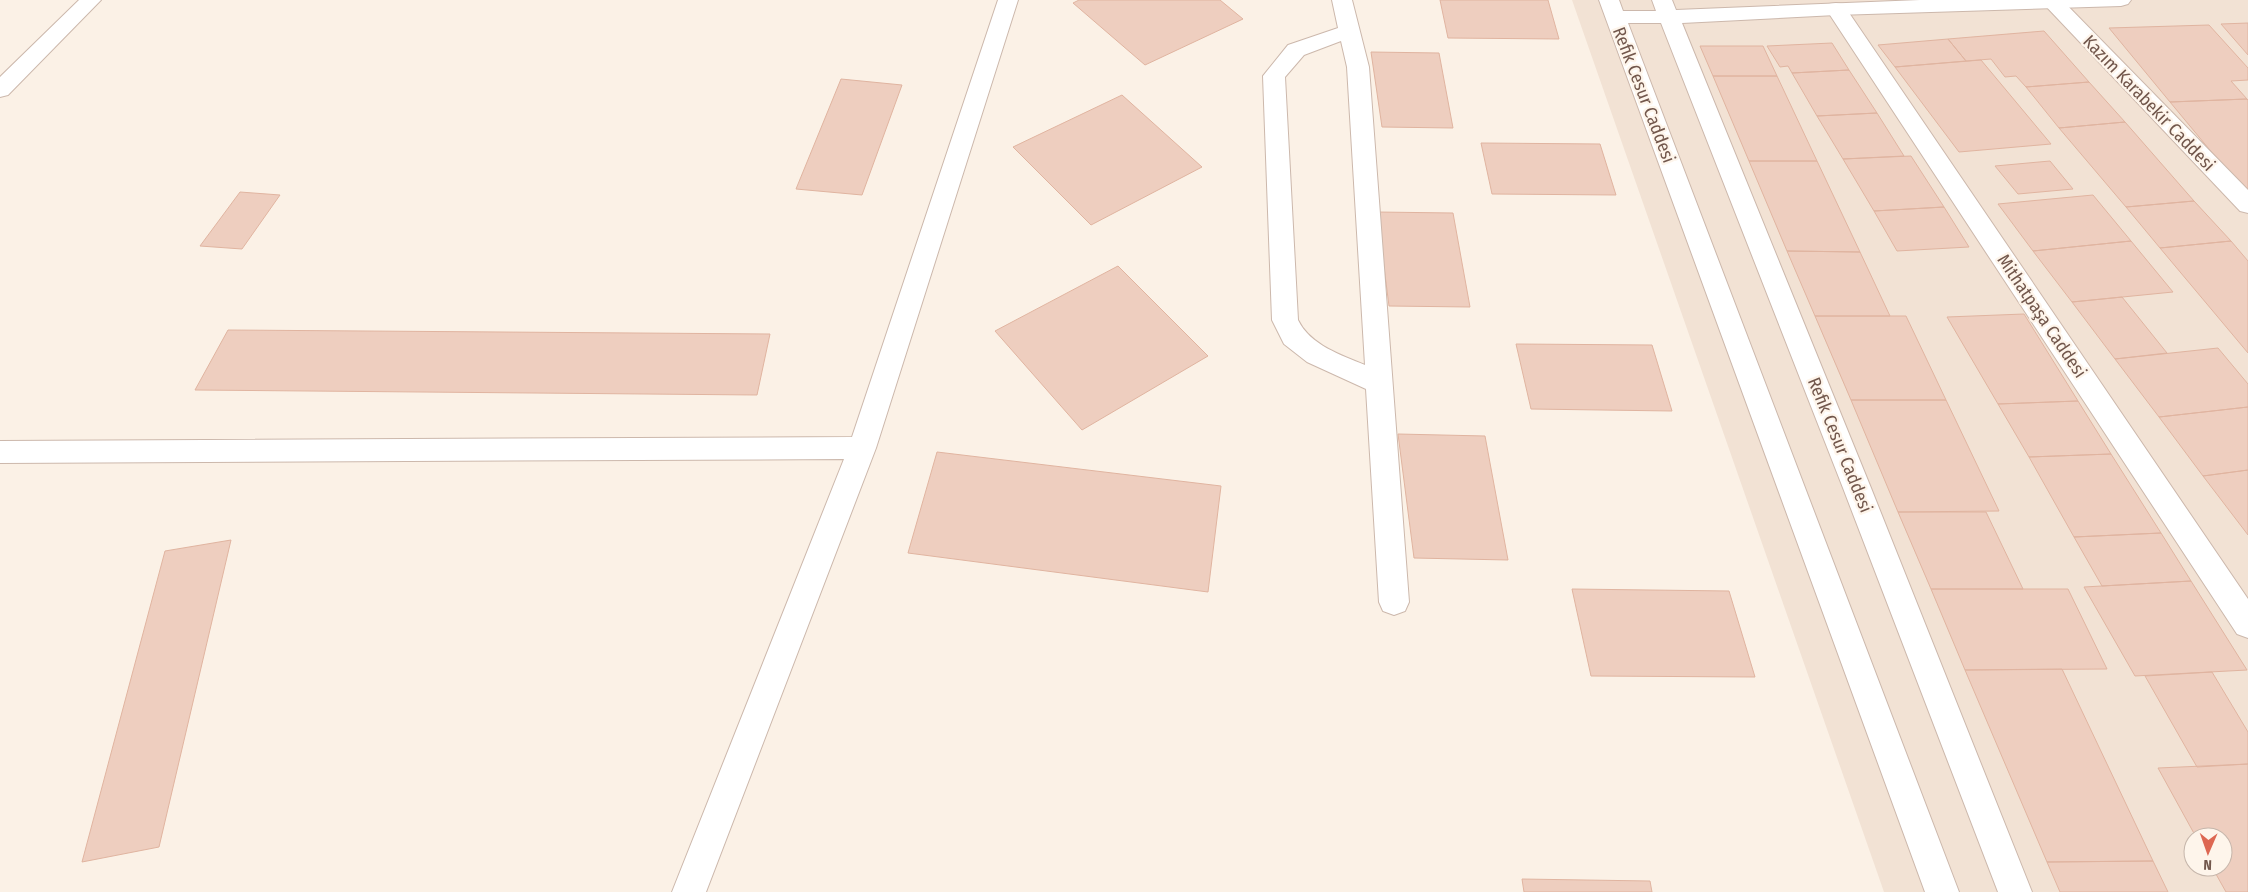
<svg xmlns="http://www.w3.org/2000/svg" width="2248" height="892" viewBox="0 0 2248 892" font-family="'Fira Sans Condensed',sans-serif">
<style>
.residential{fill:#f2e2d4;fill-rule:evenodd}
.building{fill:#eecebf;stroke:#e0b4a0}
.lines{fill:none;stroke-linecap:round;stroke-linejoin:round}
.minor-casing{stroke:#ccb8ac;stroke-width:2}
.tertiary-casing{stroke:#ccb8ac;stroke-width:2}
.minor{fill:#fff;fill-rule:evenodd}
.tertiary{fill:#fff;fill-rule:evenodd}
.labels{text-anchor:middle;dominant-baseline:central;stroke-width:4.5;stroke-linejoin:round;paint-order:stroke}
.street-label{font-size:18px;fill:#72574c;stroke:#fef5eb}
</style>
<rect width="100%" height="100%" fill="#fbf1e6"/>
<path class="residential" d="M1572,0H2248V892H1884ZM2193,837H2223V867H2193Z"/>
<path class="building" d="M1079,0H1220L1243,19L1145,65L1073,3Z
M1440,0H1548L1559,39L1448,38Z
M2248,23V55L2221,24Z
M2209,25L2248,68V80L2231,81L2247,99L2170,102L2109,28Z
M2044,31L2089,82L2026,87L2016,76L2005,77L1991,59L1966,61L1948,39Z
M1948,39L1966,61L1895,67L1878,45Z
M1832,43L1849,70L1792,73L1788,66L1780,67L1767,46Z
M1700,46H1763L1777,76H1713Z
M1371,52L1439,53L1453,128L1382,127Z
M1981,60L2051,144L1959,152L1895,67Z
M1849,70L1877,113L1817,116L1792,73Z
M1713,76H1777L1817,161H1749Z
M841,79L902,85L862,195L796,189Z
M2089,82L2125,122L2059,128L2026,87Z
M1122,95L1202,167L1091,225L1013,147Z
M2247,99L2248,100V196L2170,102Z
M1877,113L1904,156L1843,159L1817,116Z
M2125,122L2194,201L2126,207L2059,128Z
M1481,143L1600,144L1616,195L1492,194Z
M1911,156L1944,207L1874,211L1843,159Z
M1749,161H1817L1860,252L1787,251Z
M2050,161L2073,189L2018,194L1995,166Z
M240,192L280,195L242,249L200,246Z
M2093,195L2131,241L2033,251L1998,204Z
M2194,201L2231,241L2160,248L2126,207Z
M1944,207L1969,247L1897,251L1874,211Z
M1377,212L1453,213L1470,307L1389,306Z
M2131,241L2173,292L2072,302L2033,251Z
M2231,241L2248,261V353L2160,248Z
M1787,251L1860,252L1890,316H1815Z
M1118,266L1208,356L1082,430L995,331Z
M2122,297L2167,353L2115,359L2072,302Z
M2024,314L2078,401L1998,404L1947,317Z
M1815,316H1906L1946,400H1851Z
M228,330L770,334L757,395L195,390Z
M1516,344L1652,345L1672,411L1531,409Z
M2218,348L2248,384V407L2159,417L2115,359Z
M1851,400H1946L1999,511L1898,512Z
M2078,401L2111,454L2029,457L1998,404Z
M2248,407V470L2203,476L2159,417Z
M1398,434L1485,436L1508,560L1414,558Z
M937,452L1221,486L1208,592L908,553Z
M2111,454L2161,533L2074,537L2029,457Z
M2248,470V535L2203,476Z
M1898,512H1986L2023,589H1931Z
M2161,533L2191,581L2102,586L2074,537Z
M231,540L159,847L82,862L165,551Z
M2191,581L2247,670L2135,676L2084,587Z
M1572,589L1729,591L1755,677L1591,676Z
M1931,589H2068L2107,669L1965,670Z
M2062,669L2153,861L2047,862L1965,670Z
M2212,672L2248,732V764L2197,767L2145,676Z
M2248,764V892H2226L2212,867H2223V837H2196L2158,768Z
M2153,861L2168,892H2060L2047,862Z
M1522,879L1650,881L1652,892H1524Z"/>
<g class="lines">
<g class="minor-casing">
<path id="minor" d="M79,0H101L8,95L0,97V77Z
M998,0H1018L876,448L706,892H672L844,459L0,463V441L852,437Z
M1332,0H1352L1369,67L1409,602L1405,611L1394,615L1383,611L1379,602L1366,389L1307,362L1284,344L1272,320L1263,76L1288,45L1338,28ZM1341,41L1347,67L1365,365C1341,355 1310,345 1298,320L1285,77L1304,55Z
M2040,0H2062L2248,190V213L2240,211Z
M1836,3L1843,4L2248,599V638L2237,634L1826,9L1829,4Z"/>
</g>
<g class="tertiary-casing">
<path id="tertiary" d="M1599,0H1619L1623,11H1656L1652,0H1672L1676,10L1920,0H2131L2128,4L2121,6L1836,15L1682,23L1871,488L2032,892H1998L1843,488L1661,23H1628L1959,892H1925Z"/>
</g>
<use href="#minor" class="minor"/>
<use href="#tertiary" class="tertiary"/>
</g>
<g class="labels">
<g class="street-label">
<text transform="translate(1644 95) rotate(69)">Refik Cesur Caddesi</text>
<text transform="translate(2149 103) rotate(46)">Kazım Karabekir Caddesi</text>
<text transform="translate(2042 316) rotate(56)">Mithatpaşa Caddesi</text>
<text transform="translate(1840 445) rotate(68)">Refik Cesur Caddesi</text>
</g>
</g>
<g transform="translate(2208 852) rotate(182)"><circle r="24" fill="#fef5eb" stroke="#c6b6ab"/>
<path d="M0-4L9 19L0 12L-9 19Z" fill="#dd6752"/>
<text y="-8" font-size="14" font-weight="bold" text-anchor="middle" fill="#72574c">N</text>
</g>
</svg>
